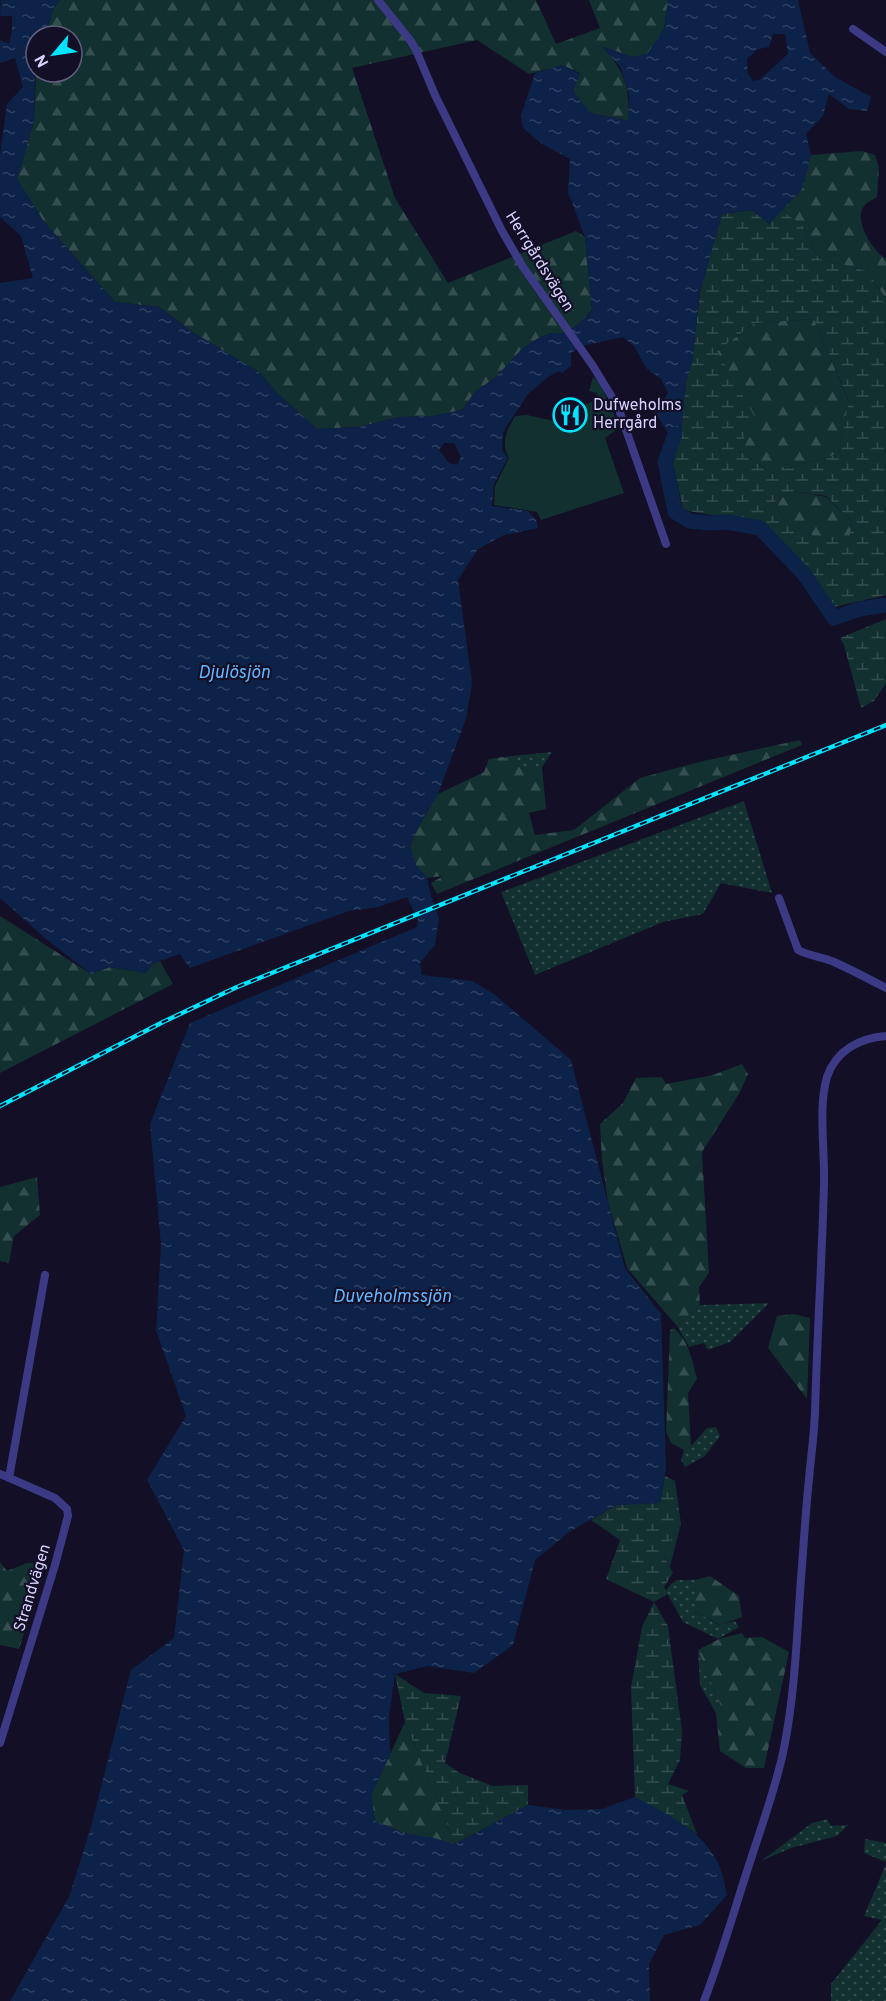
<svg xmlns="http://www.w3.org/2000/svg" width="886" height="2001" viewBox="0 0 886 2001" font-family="Overpass,sans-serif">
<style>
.grass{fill:url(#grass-dots)}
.forest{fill:url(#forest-firs)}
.wetland{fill:url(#wetland-marsh);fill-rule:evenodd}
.green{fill:#12302f}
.water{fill:url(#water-ripples);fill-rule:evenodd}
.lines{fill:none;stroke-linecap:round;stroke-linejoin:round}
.river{stroke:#0c2248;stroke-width:15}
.minor{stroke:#3d3a85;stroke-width:8}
.rail-casing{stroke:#00e5ff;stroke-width:4.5}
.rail{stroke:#130f26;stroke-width:2;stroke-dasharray:7;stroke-linecap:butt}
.labels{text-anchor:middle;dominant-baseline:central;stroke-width:4.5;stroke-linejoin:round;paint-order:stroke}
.street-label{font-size:16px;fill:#d9d4ff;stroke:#130f26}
.poi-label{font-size:16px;fill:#d9d4ff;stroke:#130f26;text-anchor:start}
.water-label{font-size:18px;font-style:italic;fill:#62b6ff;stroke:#130f26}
</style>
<defs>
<pattern id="grass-dots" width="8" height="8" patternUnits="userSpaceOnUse" patternTransform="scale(1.5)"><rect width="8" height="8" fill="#12302f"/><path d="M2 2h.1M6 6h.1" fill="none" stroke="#344d4e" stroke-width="1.8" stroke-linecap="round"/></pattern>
<pattern id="forest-firs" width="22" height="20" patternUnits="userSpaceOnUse" patternTransform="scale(1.5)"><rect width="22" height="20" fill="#12302f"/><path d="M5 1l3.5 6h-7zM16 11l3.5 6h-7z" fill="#344d4e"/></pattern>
<pattern id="wetland-marsh" width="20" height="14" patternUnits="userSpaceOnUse" patternTransform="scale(1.5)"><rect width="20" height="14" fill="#12302f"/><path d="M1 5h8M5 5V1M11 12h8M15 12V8" fill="none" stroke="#344d4e"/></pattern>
<pattern id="water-ripples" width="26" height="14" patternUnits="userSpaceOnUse" patternTransform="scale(1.5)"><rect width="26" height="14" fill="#0c2248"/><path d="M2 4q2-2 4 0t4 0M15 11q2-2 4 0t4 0" fill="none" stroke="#2f4163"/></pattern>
</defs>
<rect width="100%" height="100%" fill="#130f26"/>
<path class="grass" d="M552,752L542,767L527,771L503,757Z
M744,801L772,893L721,883L703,914L663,922L535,975L501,892Z
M769,1303L730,1342L708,1350L704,1343L689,1347L677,1326L700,1305Z
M716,1427L720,1436L705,1456L685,1467L681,1460L684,1450L691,1446L707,1428Z
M677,1580H695V1611L719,1625L735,1621L739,1627L718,1639L683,1622L666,1591L671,1584Z
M698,1650L722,1709L716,1713L700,1685Z
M827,1819L831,1826L848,1825L837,1836L791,1848L761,1861L812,1823Z
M865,1839L886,1843V1862L864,1853Z
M886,1864V2001H831V1984L882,1920L864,1916Z"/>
<path class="forest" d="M60,0H536L556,44L600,28L589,0H668L664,29L647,55L632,57L603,47C626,74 629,86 629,121L590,113L573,91L580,73L562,65L529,74L477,40L352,68L395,198L448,283L576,231L585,237L592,310L578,325L563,333H550L537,339L522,349L496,377L475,392L462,410L433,416L399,417L359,427L317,429L277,393L259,372L194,333L159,307L115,302L44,222L17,179L34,121L36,71L72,72V36H46L53,9Z
M862,151L875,155L879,168L877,197C872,200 865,203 862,209C856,225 873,251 886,259V299L867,271L819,259L802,225L781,210L802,189L811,155Z
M814,319L849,402L838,454L771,473L738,450L717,351L755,323Z
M794,491L826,497L852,521L850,538L815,537L784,520L775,501Z
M800,740L802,745L437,894L431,883L443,876L427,878L416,865L410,846L416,831L438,794L484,772L489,759L503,757L527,771L542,767L546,809L529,813L535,835L574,830L640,778L699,762Z
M0,916L91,974L110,967L146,973L153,963L160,961L173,984L0,1073Z
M742,1064L748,1074L740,1092L702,1152L709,1273L699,1287L700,1305L677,1326L627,1268L608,1202L602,1160L600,1124L623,1103L636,1078L662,1077L666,1084L713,1075Z
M37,1177L40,1215L14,1236L9,1263L0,1261V1187Z
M793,1314L810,1318L807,1399L768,1348L777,1316Z
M674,1328C689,1342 692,1359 697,1379L688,1393L691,1446L684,1450L671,1443L666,1432L670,1330Z
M681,1524L670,1566L662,1552Z
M0,1562L7,1571L27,1563H46L19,1649L0,1645Z
M710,1576L739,1596L742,1617L720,1625L695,1611V1580Z
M742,1633L745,1638L762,1637L789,1652L764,1768H746L720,1751L716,1713L722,1709L698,1650L719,1639Z
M405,1722L455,1844L403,1833L375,1821L371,1795Z"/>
<path class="wetland" d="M752,210L769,224L781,210L802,225L819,259L867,271L886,299V595L834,607L784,543L763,524L683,510L673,464L681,431L686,382L692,362L700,292L722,214ZM814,319L849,401L838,454L771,473L738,450L755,417L717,351L755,323ZM794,491L826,496L852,521L850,537H815L784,520L775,501Z
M886,619V683L874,701L861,708L844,645L840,638Z
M665,1476L675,1481L681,1524L662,1552L673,1573L664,1587L668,1594L654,1602L668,1626L682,1731L680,1760L668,1784L689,1791L682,1795L697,1834L635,1797L631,1687L642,1627L654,1602L606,1579L620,1540L591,1520L616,1505L660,1503Z
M395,1674L424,1693L461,1696L445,1763L460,1773L493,1786L528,1785V1805L455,1844L405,1722Z"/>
<path class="green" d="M593,377L599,382L620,427L605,438L624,493L541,520L537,512L494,505L495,486L509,458C500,443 507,430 515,416L527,415L563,423L587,404L598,399L597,393L589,391Z"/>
<path class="water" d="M1,0H60L53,9L46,36H36L34,121L17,179L44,222L115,302L159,307L194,333L259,372L277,393L317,429L359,427L399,417L433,416L462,410L475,392L496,377L522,349L537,339L550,333H563L578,325L592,311L585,237L568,192L570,159L542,144L523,128L521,116L535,73L562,65L580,74L573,91L590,113L628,121L629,95L621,68L602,46L632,57L647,54L664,29L668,0H798L810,53L835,77L871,97L867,111L849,109L829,94L823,116L806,134L811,155L802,189L769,224L752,210L722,214L700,292L692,362L686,382L681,431L669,435L655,412L668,393L661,379L646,368L635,347L623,337L582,346L571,353V366L562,373L559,371L548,377L528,394L503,432L502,450L508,458L494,484L492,506L528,511L536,520L538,528L504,535L478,549L458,580L472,683L466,719L438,794L416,831L410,846L416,865L427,878L431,896L439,918L435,945L420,963L422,975L472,981L494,994L571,1060L625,1268L661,1314L666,1468L660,1503L616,1505L569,1532L535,1560L513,1645L474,1673L427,1666L395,1674L389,1716L390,1755L371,1795L375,1821L403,1833L434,1838L455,1844L528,1805L567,1810L602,1809L635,1797C667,1814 697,1827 716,1859C722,1869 724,1883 727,1895L700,1925L664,1935L649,1964L650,2001H10L69,1897L90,1830L131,1670L174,1638L184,1550L147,1480L186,1416L156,1330L161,1245L150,1124L190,1023L417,927L418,920L407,897L378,907L349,911L190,968L180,954L153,963L146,973L110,967L91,974L45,938L0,898V283L33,278L21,236L0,217V155L7,104L23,87L15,58L0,63V40L9,44L12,29V16H0ZM773,34H785L788,54L759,80L753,81L748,74L747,59L758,49L769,47ZM444,443H454L461,457L457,465L449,463L439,450Z"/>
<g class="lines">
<path class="river" d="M675,434L665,462L675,512L690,521L709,523L727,522L760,528L804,574L834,618L860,609L886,605"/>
<path class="minor" d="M378,0L410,40L416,50L435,95L502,231L523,267L593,366L618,407L666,544
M853,29L886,52
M779,898L798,950C809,956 823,957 834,962C852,970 869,979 886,988
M0,1474L55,1498L67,1509L68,1516L55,1565L0,1743
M9,1478L45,1275
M704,2001C721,1957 734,1911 749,1865C761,1827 776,1788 784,1748C796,1688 797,1626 802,1566C804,1537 806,1508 809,1479C811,1457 814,1435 815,1413C817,1336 822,1260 824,1184C825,1152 818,1106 827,1077C836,1050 860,1038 886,1036"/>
<g class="rail-casing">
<path id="rail" d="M0,1106L163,1022L237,987L886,725"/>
</g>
<use href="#rail" class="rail"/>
</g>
<defs>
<g id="restaurant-ring" transform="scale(1.725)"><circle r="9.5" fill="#130f26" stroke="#00e5ff" stroke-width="1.5"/><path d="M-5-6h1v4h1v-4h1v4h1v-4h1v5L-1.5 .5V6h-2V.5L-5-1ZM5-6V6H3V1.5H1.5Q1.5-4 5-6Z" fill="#00e5ff"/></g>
</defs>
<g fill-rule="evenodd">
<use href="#restaurant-ring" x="570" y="415"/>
</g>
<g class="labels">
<g class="street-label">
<text transform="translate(539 262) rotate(58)">Herrgårdsvägen</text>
<text transform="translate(33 1588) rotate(-73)">Strandvägen</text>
</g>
<g class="poi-label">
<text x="593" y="406">Dufweholms<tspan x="593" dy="18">Herrgård</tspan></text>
</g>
<g class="water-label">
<text x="234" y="673">Djulösjön</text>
<text x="392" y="1297">Duveholmssjön</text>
</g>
</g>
<g transform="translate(54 54) rotate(241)"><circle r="28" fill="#130f26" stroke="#625e7d" stroke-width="1.5"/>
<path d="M0-4.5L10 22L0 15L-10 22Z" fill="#00e5ff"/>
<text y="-9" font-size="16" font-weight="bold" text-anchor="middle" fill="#d9d4ff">N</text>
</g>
</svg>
